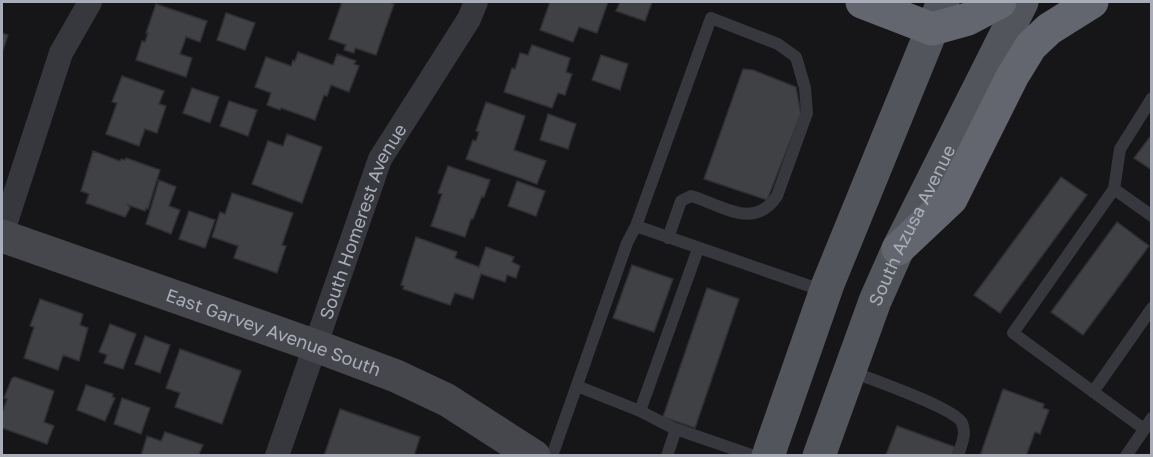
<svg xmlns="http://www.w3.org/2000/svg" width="1153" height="457" viewBox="0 0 1153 457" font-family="'Golos Text',sans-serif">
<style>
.building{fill:#404145;stroke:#303034;stroke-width:1.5}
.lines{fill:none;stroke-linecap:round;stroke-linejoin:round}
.lane{stroke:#37383d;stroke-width:12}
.street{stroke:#37383d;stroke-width:24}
.secondary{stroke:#45474d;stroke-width:33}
.primary{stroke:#53555c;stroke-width:33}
.highway{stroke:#63666e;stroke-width:33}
.labels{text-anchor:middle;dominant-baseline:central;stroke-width:6;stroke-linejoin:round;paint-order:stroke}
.street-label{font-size:18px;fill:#a8adb8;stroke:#111113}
</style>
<rect width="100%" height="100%" fill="#161618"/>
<path class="building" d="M342,2H393L392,4H394L376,55L355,48L354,53L344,50L346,45L329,39Z
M550,2H608L597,33L579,27L573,42L540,30Z
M620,2H652L645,21L616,11Z
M156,4L207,21L200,42L186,37L180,54L192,58L186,77L136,60L142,41L145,42L148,33H146Z
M226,13L255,23L245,50L217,40Z
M2,33L8,35L2,53Z
M532,45L570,58L566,72L572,74L565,95L558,93L552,108L504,92L512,68L515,69L520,53L528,55Z
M298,52L333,65L337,54L356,61L354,64L359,66L349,92L331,85L327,96L324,95L315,120L281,108L280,110L267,105L271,93L255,87L266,57L291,66L293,60L295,61Z
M601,55L628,64L620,90L592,80Z
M743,69L753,70L796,87L801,114L767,200L704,179Z
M122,76L164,91L159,104L166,106L157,133L145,129L139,146L106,134L117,103L112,102Z
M192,88L219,97L210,123L183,113Z
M229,101L257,110L248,136L220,126Z
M486,102L525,116L514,150L546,161L537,184L466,159L473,140L476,141L479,132L476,131Z
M548,114L576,124L568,149L540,140Z
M287,134L322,147L302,203L252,184L268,141L283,146Z
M1152,134V170L1134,158Z
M93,151L120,161L121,159L125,160L126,158L160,170L148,209L146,208L145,211L128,205L130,208L125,217L86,203L89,194L81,191Z
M448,166L490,180L484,197L482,196L473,219H471L465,237L431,226L442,194L438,193Z
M1061,177L1087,195L1000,313L974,295Z
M159,180L176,187L169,206L180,210L171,234L146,224Z
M517,181L545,191L536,216L508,206Z
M232,193L293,213L282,245L286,246L277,273L234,258L238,246L212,237L220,212L225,214Z
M189,211L215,220L205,248L179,239Z
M1117,222L1149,246L1083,335L1051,312Z
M416,237L457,252L455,258L479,267L486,247L514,257L512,262L520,266L516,278L507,275L505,282L481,274L473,299L455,293L450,305L403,289L404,286L401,285Z
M632,265L673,279L654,332L613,318Z
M707,288L739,299L695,428L663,417Z
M40,299L83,314L80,325L88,328L79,361L63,355L58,370L24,358L34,327L30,326Z
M110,324L136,334L123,369L104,363L107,355L99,352Z
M145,336L170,345L160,373L135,364Z
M180,349L241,371L222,424L175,407L180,393L166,388Z
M15,377L54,391L44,422L54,426L47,444L2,428V413L7,399L4,398L12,378Z
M86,385L113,394L112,397L115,398L105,421L77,410Z
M1003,389L1044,404L1043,408L1049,410L1040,434L1035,432L1026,456H980Z
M122,398L150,408L141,434L114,424Z
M340,409L420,437L414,456H324Z
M897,426L955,447L952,456L886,455Z
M165,432L203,445L199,454L202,456H141L147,436L161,441Z"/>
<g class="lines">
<path class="lane" d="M1114,189L1152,216
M636,226L711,18L778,44L796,57L805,88L807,113L777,196C754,231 722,205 691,196L681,201L668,238
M698,249L640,411L673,428L754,456
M851,371C871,380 954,407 962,423C967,434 961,445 958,456
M577,386L640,411
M1093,392L1152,308
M1144,429L1013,333L1114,189L1120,149L1152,98
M552,456L627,243L636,226L824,291
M667,456L676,429
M1126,456L1152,418"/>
<g class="street">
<path d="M2,234L61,53L90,2"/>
<path id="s1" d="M277,456L380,159L469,19L476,2"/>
</g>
<path class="secondary" id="s2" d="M2,236L316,346L396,376L447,400L534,456"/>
<g class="primary">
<path d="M768,456L828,284L943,2"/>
<path id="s3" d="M819,456L875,301L898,249L1022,2"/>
</g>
<path class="highway" d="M862,2L932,29L968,19L1000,2
M898,249L951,199L1012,77L1031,46L1049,29L1092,2"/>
</g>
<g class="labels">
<g class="street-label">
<text stroke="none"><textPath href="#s1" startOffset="250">South Homerest Avenue</textPath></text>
<text stroke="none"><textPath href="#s3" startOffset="249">South Azusa Avenue</textPath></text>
<text stroke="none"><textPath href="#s2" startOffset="288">East Garvey Avenue South</textPath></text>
</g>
</g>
<rect width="1153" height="457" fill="none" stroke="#a8adb8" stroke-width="6"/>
</svg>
